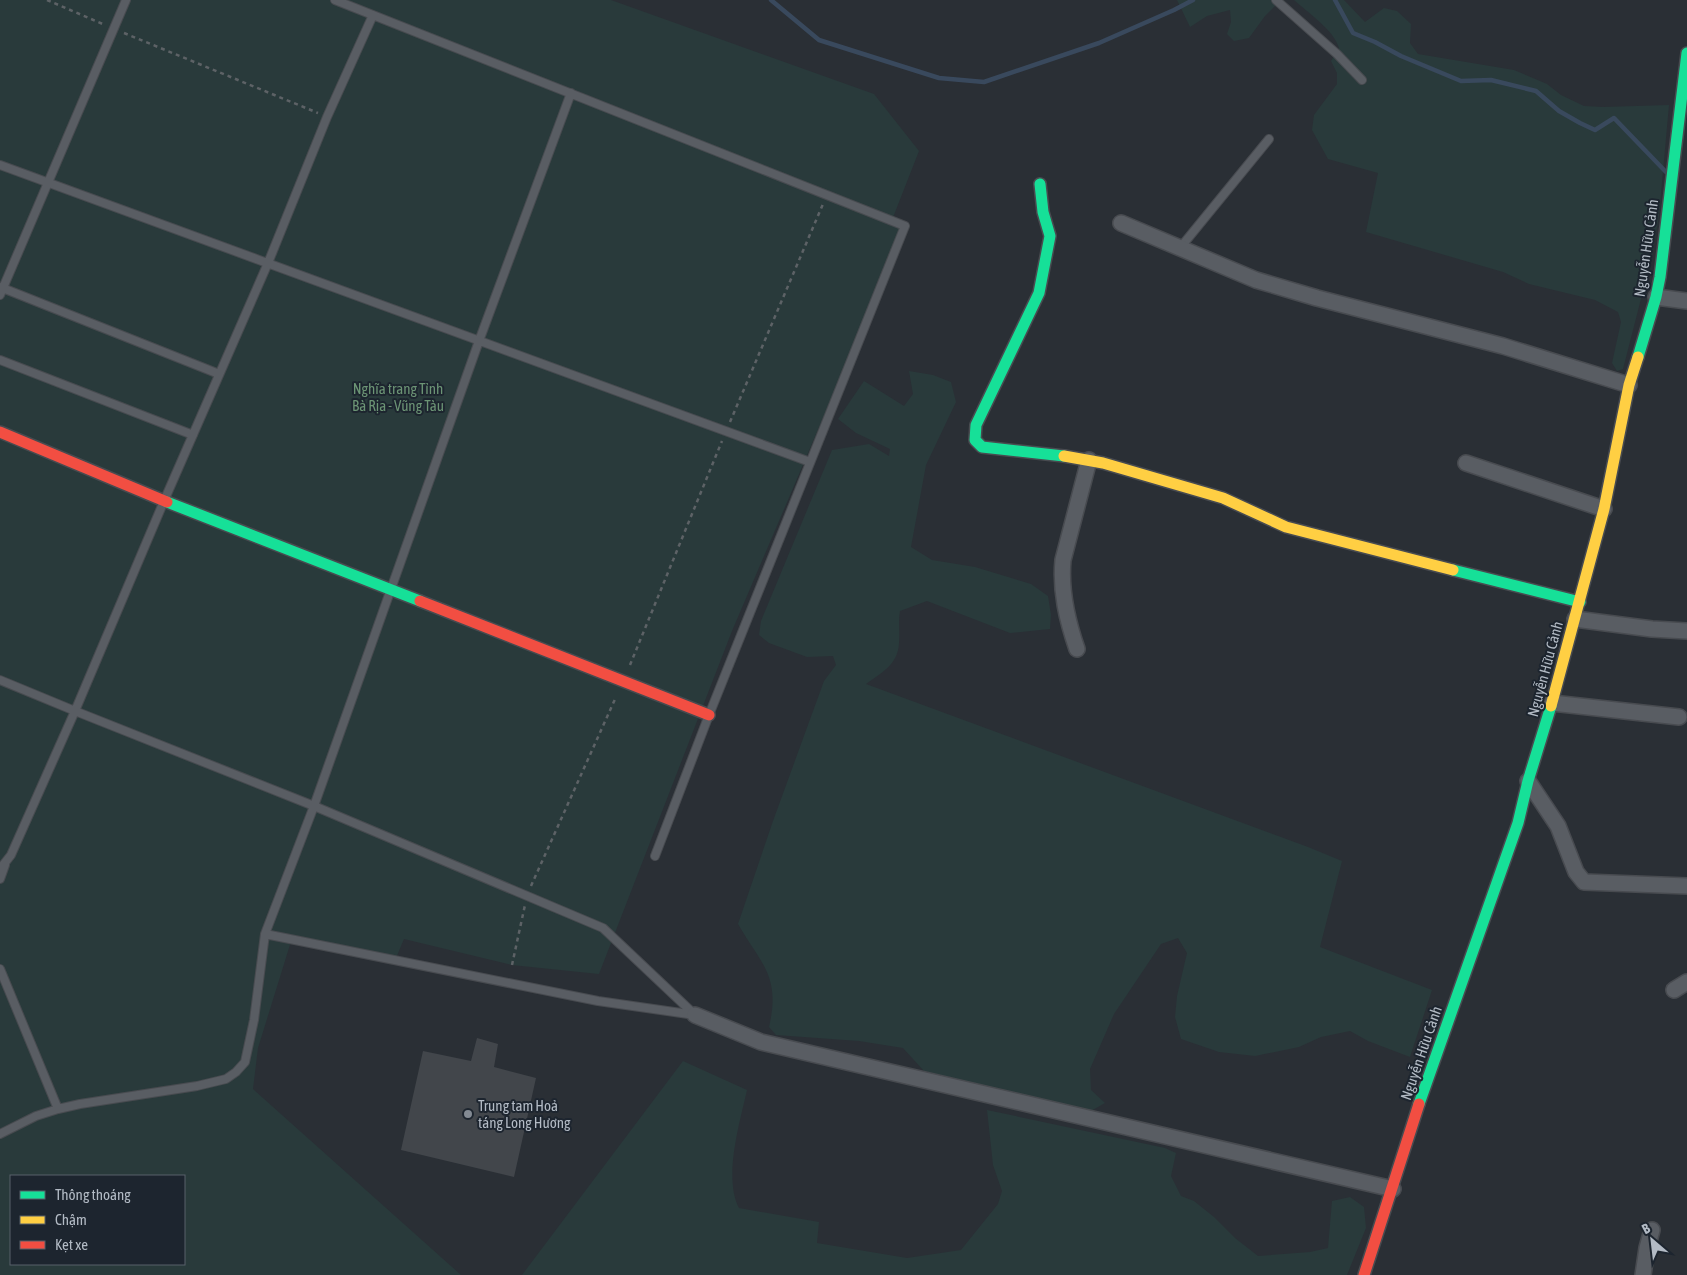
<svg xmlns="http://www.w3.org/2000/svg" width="1687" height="1275" viewBox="0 0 1687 1275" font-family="'Asap Condensed',sans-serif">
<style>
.green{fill:#293a3b;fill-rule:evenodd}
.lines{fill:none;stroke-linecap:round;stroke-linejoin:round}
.stream{stroke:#39495d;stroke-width:4.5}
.building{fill:#42464b}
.lane-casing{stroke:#484b50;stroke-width:10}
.street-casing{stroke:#484b50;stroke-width:18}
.fast-casing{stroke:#484b50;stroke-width:14}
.slow-casing{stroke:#484b50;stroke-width:14}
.jam-casing{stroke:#484b50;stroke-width:14}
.path{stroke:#5d6266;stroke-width:2.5;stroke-dasharray:4 4;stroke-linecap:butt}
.lane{stroke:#595d63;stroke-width:8}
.street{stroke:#595d63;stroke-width:15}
.fast{stroke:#16e098;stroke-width:11}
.slow{stroke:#ffcf43;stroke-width:11}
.jam{stroke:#f24e42;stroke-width:11}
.poi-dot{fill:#838a93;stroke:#1d252f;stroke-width:2}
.labels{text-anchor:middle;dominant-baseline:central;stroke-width:4;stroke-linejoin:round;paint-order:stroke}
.street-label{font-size:15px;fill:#b3bbc5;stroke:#1d252f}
.park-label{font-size:15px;fill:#6c9475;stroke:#1d252f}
.poi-label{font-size:15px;fill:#b3bbc5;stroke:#1d252f;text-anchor:start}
</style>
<rect width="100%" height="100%" fill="#2a2f35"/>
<path class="green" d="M0,0H611L874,94L919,151L892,220L905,226L732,631L599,974L512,965L404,939L396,958L293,935L258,1048L253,1089L461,1275H0ZM11,1176H184V1264H11Z
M1177,0H1281L1265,16L1249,38L1234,41L1227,34L1231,22L1230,10L1207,16L1190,27Z
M1294,0H1344L1365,22L1384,8L1397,11L1411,24L1410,43L1418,54L1514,70L1547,84L1561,95L1584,106L1603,107L1669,105L1659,215L1653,252L1623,369L1617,371L1612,363L1621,322L1618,312L1595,300L1529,284L1503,272L1366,232L1378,173L1328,159L1312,130L1314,115L1337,84V73L1331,61L1339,48C1334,30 1307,12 1294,0Z
M909,371L933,375L951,382L956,402L926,465L911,547L932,560L975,567L1031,584L1048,596L1051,615L1050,629L1010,633L927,601L900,611C898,623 900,632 899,643C898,665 881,673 866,684L1308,847L1342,861L1320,947L1432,990L1410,1057L1368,1041L1350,1031L1321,1037L1299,1047L1255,1056L1219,1052L1181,1039L1175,1017L1177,996L1187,953L1178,938L1161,944L1114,1014L1090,1069L1091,1090L1105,1103L1091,1111L924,1071L903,1048L859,1041L776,1035L769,1027C781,976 761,964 738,924L773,821L824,681L836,665L833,656L807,657L769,643L759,635L761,621L832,450L869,444L889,456L890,449L856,433L838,419L864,381L904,406L913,394Z
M683,1061L747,1090C740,1122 723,1178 739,1208L819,1222L817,1243L907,1258L961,1250L998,1204L1002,1191L993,1165L987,1110L1165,1148L1176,1153L1171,1176L1181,1196L1194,1201L1214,1217L1235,1238L1258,1256L1310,1252L1328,1248L1332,1201L1350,1197L1364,1207L1366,1228L1347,1275H522Z"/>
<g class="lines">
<path class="stream" d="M771,0L819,40L939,78L984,82L1099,43L1174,10L1193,0
M1335,0L1353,33L1375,42L1401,56L1461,81L1491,80L1536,91L1559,111L1580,123L1595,130L1614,118L1666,172"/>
</g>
<path class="building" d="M477,1038L498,1044L494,1067L536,1078L514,1177L401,1150L423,1051L471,1061Z"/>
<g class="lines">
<g class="lane-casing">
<path id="lane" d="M335,0L905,226L709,715L655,856
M1276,0L1337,54L1362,80
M0,165L810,462
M1180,248L1269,139
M0,287L219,374
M0,295L126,0
M0,360L193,435
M0,680L75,711L314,806L603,928L695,1015
M0,869L11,855L75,711L164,501L268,263L327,117L373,15
M0,879L5,865
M265,934L598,1001L695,1015
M0,969L58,1109
M0,1134L36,1116L58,1109L80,1104L197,1086L226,1079L236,1072L245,1062L254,1020L265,934L314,806L479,341L571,93"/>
</g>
<g class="street-casing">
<path id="street" d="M1121,223L1256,280L1317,298L1503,346L1629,385
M1656,297L1687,301
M1466,463L1604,509
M1575,619L1652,629L1687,631
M1077,649C1067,620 1060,591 1063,560L1089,460
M1552,703L1679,717
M1528,781L1558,826L1576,872L1584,882L1687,886
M1674,990L1687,982
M695,1015L761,1042L1393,1189
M1643,1275L1647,1248L1652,1230"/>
</g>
<g class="fast-casing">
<path id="fast" d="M1040,184L1043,212L1050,236L1039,293L976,425L975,440L982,447L1064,456
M1638,357L1656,297L1660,277L1687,53
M167,502L420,601
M1453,570L1580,602
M1419,1104L1518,823L1528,781L1551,706"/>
</g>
<g class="slow-casing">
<path id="slow" d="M1064,456L1103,463L1223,498L1286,527L1453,570
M1551,706L1604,509L1629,385L1638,357"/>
</g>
<g class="jam-casing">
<path id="jam" d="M0,432L167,502
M420,601L709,715
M1364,1275L1419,1104"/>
</g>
<path class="path" d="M47,0L105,25
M124,33L318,113
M730,422L823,204
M630,665L722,441
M531,886L616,697
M512,965L525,905"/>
<use href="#lane" class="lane"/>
<use href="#street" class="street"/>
<use href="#fast" class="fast"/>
<use href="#slow" class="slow"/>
<use href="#jam" class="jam"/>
</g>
<circle class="poi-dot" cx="468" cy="1114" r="5"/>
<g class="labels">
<g class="street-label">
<text transform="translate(1646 248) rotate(-82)">Nguyễn Hữu Cảnh</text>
<text transform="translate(1545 669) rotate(-75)">Nguyễn Hữu Cảnh</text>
<text transform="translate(1421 1053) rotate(-71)">Nguyễn Hữu Cảnh</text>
</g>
<g class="park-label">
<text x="398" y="388">Nghĩa trang Tỉnh<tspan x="398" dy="17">Bà Rịa - Vũng Tàu</tspan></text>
</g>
<g class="poi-label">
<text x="478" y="1105">Trung tam Hoả<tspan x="478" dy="17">táng Long Hương</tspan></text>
</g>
</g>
<rect x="10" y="1175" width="175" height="90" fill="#1d252f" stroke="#59616b"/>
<rect x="20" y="1191" width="25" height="8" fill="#16e098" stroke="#59616b"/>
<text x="55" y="1200" font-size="15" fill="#b3bbc5">Thông thoáng</text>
<rect x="20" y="1216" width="25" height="8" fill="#ffcf43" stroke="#59616b"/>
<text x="55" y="1225" font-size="15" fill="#b3bbc5">Chậm</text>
<rect x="20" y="1241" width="25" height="8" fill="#f24e42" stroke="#59616b"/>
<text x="55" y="1250" font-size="15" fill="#b3bbc5">Kẹt xe</text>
<g transform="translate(1652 1240) rotate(332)" stroke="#1d252f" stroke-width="4" paint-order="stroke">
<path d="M0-4L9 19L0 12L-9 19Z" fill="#b3bbc5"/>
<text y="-8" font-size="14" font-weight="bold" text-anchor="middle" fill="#b3bbc5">B</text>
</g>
</svg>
